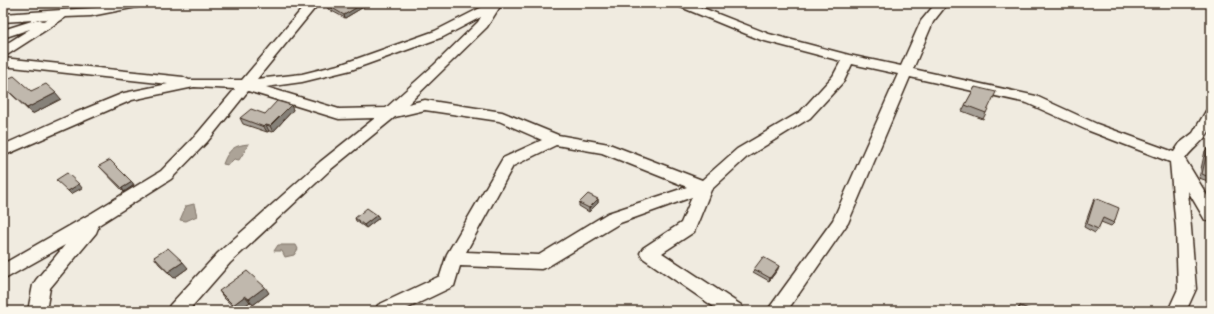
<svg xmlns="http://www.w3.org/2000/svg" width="1214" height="314" viewBox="0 0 1214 314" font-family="'Shantell Sans',sans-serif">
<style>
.water{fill:#aca397;stroke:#7f7367}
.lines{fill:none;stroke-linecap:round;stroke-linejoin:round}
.street-casing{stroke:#3b2a1e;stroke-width:3}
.street{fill:#fbf7ec;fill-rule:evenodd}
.wall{fill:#a59e95;stroke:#3b2a1e}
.shaded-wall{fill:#868179;stroke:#3b2a1e}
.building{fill:#c0b8ad;stroke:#3b2a1e}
</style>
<rect width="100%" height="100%" fill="#f0ebe0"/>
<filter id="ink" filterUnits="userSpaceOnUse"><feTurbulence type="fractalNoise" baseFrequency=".025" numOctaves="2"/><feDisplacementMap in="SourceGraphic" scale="8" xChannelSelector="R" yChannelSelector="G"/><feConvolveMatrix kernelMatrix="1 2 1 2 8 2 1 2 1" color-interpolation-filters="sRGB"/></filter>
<g filter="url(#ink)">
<path class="water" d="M249,144L239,160L234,159L228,165L223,164C228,150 234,145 249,144Z
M194,204L197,216L186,221L180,220L186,206Z
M278,245H296L298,249L294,255L285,257L282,251H274Z"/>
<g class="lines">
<g class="street-casing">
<path id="street" d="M122,3H148L146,5L142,6L91,16L66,17L7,55L3,56V46L30,29L3,38V30L38,19L43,21L48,19L3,22V14L91,8Z
M307,3H319L257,79L302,74L342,64L435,31L490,3H505L499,8L487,27L408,104L425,100L502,112L558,135L609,144L702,180L737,149L800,112L833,76L841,61L761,40L676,5L674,3H690L769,34L849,55L901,66L921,21L936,3H948L933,22L913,69L1036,96L1097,124L1174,152L1180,143L1193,133L1206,111L1211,109C1211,114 1212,121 1211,126C1208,139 1192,148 1185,159L1211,202V222L1205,220L1188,191L1196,289L1186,311H1168L1178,289L1176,228L1170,162L1087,130L1027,103L910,77L848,223L787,311H767L833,220L898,74L852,64L844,81L810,118L747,157L711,190L694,232L662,253L741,305L744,311H720L643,258L640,253L643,248L681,223L692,197L620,223L547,267L541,269L460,266L454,286L402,311H375L378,305L440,276L447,254L503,158L542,140L499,121L425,110L395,117L330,170L230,263L188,311H167L170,305L218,253L320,162L375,118L339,119L248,91L207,142L171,179L97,226L98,228L96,233L50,288L46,311H28L33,285L36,280L65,245L3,280V264L92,213L161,171L197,134L235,89L194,87L132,100L3,156V145L75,113L124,93L168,84L3,66V58L183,77L189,80H242ZM481,17L478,22L434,65L386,108L339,109L266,87L302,82L351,70L443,37ZM556,145L602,153L687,187L608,213L539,255L466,252L513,166Z"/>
</g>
<use href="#street" class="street"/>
</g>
<path class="wall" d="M364,3L365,6L345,18L328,9L327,5Z
M3,81L31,91L61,99L32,114L5,88L3,87Z
M975,87L986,113L983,119L962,111Z
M291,105L293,110L273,132L269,131L267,132L243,124L240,118L265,114Z
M1208,148L1211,149V182L1199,178L1205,151Z
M99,166L132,182L134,185L124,192Z
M1095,198L1114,223L1111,226L1101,222L1098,229L1095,233L1084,227L1093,202Z
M598,199V203L589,212L579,206V203Z
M355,218H379L366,228L356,221Z
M154,257L188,268L174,278L159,264Z
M754,269H778L769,281L753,272Z
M219,291L269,293L253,305L250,302L238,311L224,298Z
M1020,306L1034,311H1015Z"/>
<path class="shaded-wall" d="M364,3L365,6L345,18L344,15Z
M56,93L61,99L32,114L27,108Z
M291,105L293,110L273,132L270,126Z
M266,125L269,131L267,132L264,127Z
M132,182L134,185L124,192L122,188Z
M79,184L82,188L71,194L68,191Z
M598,199V203L589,212V208Z
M377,215L379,218L366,228L364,225Z
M183,262L188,268L174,278L168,272Z
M779,266L778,269L769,281L770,278Z
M265,287L269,293L253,305L249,299Z
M245,296L250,302L238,311L233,305Z"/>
<path class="building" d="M331,3H364L344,15L327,5Z
M14,76L31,91L46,84L56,93L27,108L3,86V81Z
M975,87L996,92L986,113L965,105Z
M277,101L291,105L270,126L266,125L264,127L240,118L251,109L265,114Z
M1208,148L1211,149V178L1202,174Z
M110,160L132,182L122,188L99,166Z
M67,173L79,184L68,191L56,180Z
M588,194L598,199L589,208L579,203Z
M1095,198L1119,208L1114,223L1103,218L1098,229L1087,224Z
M367,208L377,215L364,225L355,218Z
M168,248L183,262L168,272L154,257Z
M763,257L779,266L770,278L754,269Z
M247,271L265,287L249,299L245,296L233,305L219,291Z
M1020,306L1034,311H1019Z"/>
</g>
<rect width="1214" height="314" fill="none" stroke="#fbf7ec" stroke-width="16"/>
<rect x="8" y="8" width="1198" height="298" fill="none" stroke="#3b2a1e" stroke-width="1.5" filter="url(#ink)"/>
</svg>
